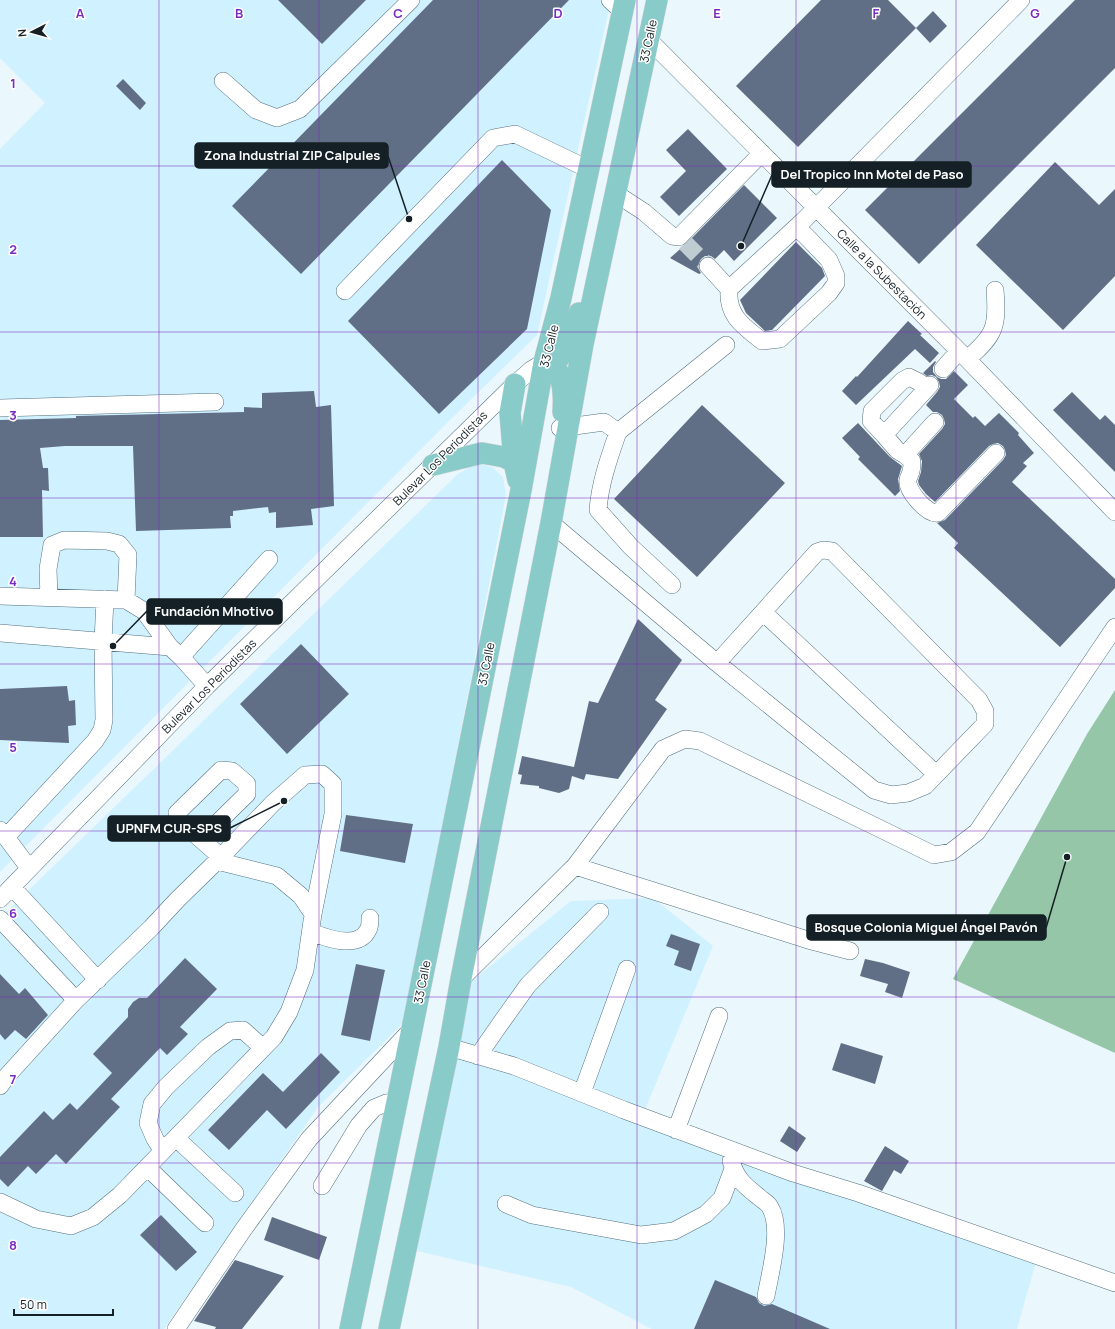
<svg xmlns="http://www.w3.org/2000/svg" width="1115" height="1329" viewBox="0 0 1115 1329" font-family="Manrope,sans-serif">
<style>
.built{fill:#d0f1ff}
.forest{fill:#95c6a8}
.building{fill:#616f86}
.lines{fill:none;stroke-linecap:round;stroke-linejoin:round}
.minor-tunnel{stroke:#bfccd1;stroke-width:17;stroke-dasharray:17 8;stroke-linecap:butt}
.minor-casing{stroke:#53717d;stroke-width:18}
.major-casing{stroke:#d0d2d3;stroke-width:22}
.minor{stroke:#fff;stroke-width:17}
.major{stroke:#88cbc9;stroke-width:21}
.grid{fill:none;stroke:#7b2cbf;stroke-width:1;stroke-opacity:0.55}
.labels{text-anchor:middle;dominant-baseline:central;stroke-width:3;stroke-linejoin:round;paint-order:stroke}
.street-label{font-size:12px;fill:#142025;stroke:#fff}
.grid-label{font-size:13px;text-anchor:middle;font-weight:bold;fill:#7b2cbf;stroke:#fff;stroke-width:3;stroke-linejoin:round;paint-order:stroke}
.leader{fill:none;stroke:#142025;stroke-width:1.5}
.callout-dot{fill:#142025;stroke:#fff;stroke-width:1.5}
.callout{fill:#142025;stroke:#142025;stroke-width:1.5}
.callout-label{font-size:13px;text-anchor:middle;font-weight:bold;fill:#fff}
</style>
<rect width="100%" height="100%" fill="#eaf7fc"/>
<path class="built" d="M0,0H611L537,335L451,419L0,872V149L45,103L0,58Z
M477,463L492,467L503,477L506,495L470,684L403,1023L318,1107L164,1329H0V918L458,474Z
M653,898L713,946L644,1112L1037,1258L1017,1329H652L571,1287L417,1251L456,994L571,901Z"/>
<path class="forest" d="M1115,690V1053L953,979L1087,734Z"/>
<path class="building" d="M278,0H366L322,44Z
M433,0H569L301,274L232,206Z
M821,0H888L916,28L798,147L736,86Z
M1075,0H1115V68L919,264L865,210Z
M933,11L947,26L930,43L916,28Z
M123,79L146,103L140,110L116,86Z
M688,129L727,169L679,216L660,197L686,171L666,150Z
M502,160L551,210L527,329L439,414L348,321Z
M1055,162L1099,205L1115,189V276L1063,330L976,245Z
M744,185L777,218L734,261L724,250L715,259L711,256H705L701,259L699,263L698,268L701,273L699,274L670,258L686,244Z
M796,242L822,268L825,276L772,330L765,331L746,313L740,300Z
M908,321L922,334L920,335L939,353L930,363L915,349L856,405L842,391L856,376L857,377Z
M935,361L936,362L933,367V372L937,377L941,379H946L954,371L968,385L954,399L973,418L975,416L985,426L999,413L1019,433L1018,435L1034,453L1023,463L1027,466L1012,482L1115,579V588L1060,647L954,548L958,543L937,523L945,520L1003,460L1006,455L1005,450L1003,446L998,443L993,444L989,446L935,502L926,494L919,485L918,481L921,472L922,461L919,454L942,429L945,424L944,419L942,415L937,412H933L926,405L937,392L940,387L939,382L936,377L932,375L927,376L923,373Z
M314,391L316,407L331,405L334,506L311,509L313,525L276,528V512L269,513L268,507L233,511V516H230L231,528L136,531L133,446H65L40,448L43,468H48L49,491L42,490L43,537H0V420L76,418V416L244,412V407L262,408V393Z
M1072,392L1100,420L1105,415L1115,425V472L1053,410Z
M702,405L785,483L697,577L614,499Z
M858,423L890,457L902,466L898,479L900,491L895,496L858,459L860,457L842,438Z
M638,619L682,660L655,700L667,709L618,779L586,774L584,780L572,776L569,789L559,793L539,788V786L520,784L522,775L518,774L522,756L574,767L589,701L598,703Z
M301,644L349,694L287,754L240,704Z
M67,686L69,701L75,700L76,725L68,726L69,743L0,740V689Z
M346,815L413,824L405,863L340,851Z
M671,934L700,944L691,971L674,965L679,951L666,946Z
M185,958L217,989L180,1027L188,1034L167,1055L160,1048L111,1099L120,1107L66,1164L56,1154L36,1174L28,1166L8,1187L0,1179V1157L44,1111L53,1120L70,1103L77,1110L112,1073L93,1054L128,1017V1009L133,1002L139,998H147Z
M865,959L883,963L910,972L902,998L885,992L888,984L860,976Z
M356,964L385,970L370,1041L341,1035Z
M0,974L19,994L25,988L48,1015L26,1039L15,1030L5,1040L0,1034Z
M841,1043L883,1056L875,1084L832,1070Z
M321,1053L340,1072L286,1129L267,1110L229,1150L208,1130L263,1073L283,1092Z
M789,1126L806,1138L797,1152L780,1141Z
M885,1146L909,1161L901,1174L894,1170L882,1191L864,1181Z
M161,1215L197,1252L176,1271L140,1235Z
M272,1217L327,1237L319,1260L264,1240Z
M235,1260L284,1276L242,1329H215L216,1327L194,1321Z
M715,1280L756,1297L759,1303L764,1306L772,1304L830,1329H694Z"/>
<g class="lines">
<path class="minor-tunnel" d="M685,243L708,266"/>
<g class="minor-casing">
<path id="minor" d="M610,0L622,11
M648,39L967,359L1115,512
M223,81L256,110L277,118L300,109L411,0
M615,193L644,212L672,236L679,237L762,153
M796,228L805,235L829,260L836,276V283L829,293L780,339L762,341C743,326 727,316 729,289L803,221L1021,0
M708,266L729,289
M345,291L493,138L515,134L588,169
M967,359C995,336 998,326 995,290
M943,369L959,351
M930,385L884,435L897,450L905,455L912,461C912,464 912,468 911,471C911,474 908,477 908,480C906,490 927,515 938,513L996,453
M0,408L215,402
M560,428L604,422L618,432C609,458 600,483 598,510L631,547L672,585
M618,432L726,345
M884,435L871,421L872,411L902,381L909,377L919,382L927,388
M905,455L935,422
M551,523L717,663L874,790L891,795L908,793L925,786L985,724V711L979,700L832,551L823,550L817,552L717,663
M0,596L126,600L144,611L170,647L181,657L207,686
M49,597L48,569L52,545L64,540L107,541L119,544L128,555L126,600
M763,612L936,774
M0,633L170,647
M181,657L269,559
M0,830L6,837L29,868
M6,837L95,741L102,730L104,720L103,642L105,599
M201,839L247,794V784L232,771L221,770L177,813L179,820L221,857
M217,861L273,803L305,775L322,774L333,784V814L313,914
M575,866L808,940L850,951
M12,887L98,980
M0,899L207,686L515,384L531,370L544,362
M0,919L76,1000
M311,932C326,938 358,950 368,930C370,927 370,922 370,918
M461,979L575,866L663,749L685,739L700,741L934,855L951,852L977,832L1115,627
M449,1047L514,1066L624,1110L793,1173L858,1193L1115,1283
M478,1056L498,1027L528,985L600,912
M0,1086L6,1077L76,1000L151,928L178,899L217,861L277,876L301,896L313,914L305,970L289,1012L274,1037L120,1195L93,1217L71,1226L36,1219L0,1202
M582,1093L627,969
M676,1130L719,1016
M176,1138L235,1193
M162,1150L155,1139L148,1123L152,1104L166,1087L208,1047L230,1031L243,1030L263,1048
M731,1161C737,1180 744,1185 759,1197C762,1200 768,1203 770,1207C783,1228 770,1273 766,1296
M147,1167L205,1223
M322,1186L359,1125L374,1108L386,1103L397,1102
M506,1204L532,1215L641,1235L674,1231L706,1214L722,1198L733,1169
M176,1329L243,1230L309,1139L412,1029"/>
</g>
<g class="major-casing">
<path id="major" d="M544,362C547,363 550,364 553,366C564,374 564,399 563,412
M544,362C547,362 551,362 554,362C565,358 575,324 579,313
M515,384L510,413L514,462L518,480
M433,465L482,453L504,457L514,462
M350,1329L412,1029L521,490L544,362L561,298L625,0
M389,1329L449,1047L461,979L551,523L583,344L657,0"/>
</g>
<use href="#minor" class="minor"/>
<use href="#major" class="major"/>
</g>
<path class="grid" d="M159,0V1329M319,0V1329M478,0V1329M637,0V1329M796,0V1329M956,0V1329M0,166H1115M0,332H1115M0,498H1115M0,664H1115M0,831H1115M0,997H1115M0,1163H1115"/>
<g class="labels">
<g class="street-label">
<text transform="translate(648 41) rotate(-78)">33 Calle</text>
<text transform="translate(882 274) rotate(45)">Calle a la Subestación</text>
<text transform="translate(549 346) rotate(-76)">33 Calle</text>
<text transform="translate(440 458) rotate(-45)">Bulevar Los Periodistas</text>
<text transform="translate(486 664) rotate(-79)">33 Calle</text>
<text transform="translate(209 686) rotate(-45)">Bulevar Los Periodistas</text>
<text transform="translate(422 982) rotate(-79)">33 Calle</text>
</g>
</g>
<g class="grid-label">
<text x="80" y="18">A</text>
<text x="239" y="18">B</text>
<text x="398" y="18">C</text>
<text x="558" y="18">D</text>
<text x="717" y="18">E</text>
<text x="876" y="18">F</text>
<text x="1035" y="18">G</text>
<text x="13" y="88">1</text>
<text x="13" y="254">2</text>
<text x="13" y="420">3</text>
<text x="13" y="586">4</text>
<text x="13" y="752">5</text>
<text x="13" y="918">6</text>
<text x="13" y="1084">7</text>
<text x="13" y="1250">8</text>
</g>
<path class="leader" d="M409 219L388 156M741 246L772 175M113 646L147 611M284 801L230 828M1067 857L1046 928"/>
<g class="callout-dot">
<circle cx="409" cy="219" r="4"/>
<circle cx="741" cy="246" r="4"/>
<circle cx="113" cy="646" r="4"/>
<circle cx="284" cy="801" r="4"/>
<circle cx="1067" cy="857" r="4"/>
</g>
<g class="callout">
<rect x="195" y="143" width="193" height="25" rx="4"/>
<rect x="772" y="162" width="199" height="25" rx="4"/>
<rect x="147" y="599" width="135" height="25" rx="4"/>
<rect x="108" y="816" width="122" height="25" rx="4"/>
<rect x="807" y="915" width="239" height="25" rx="4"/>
</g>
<g class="callout-label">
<text x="292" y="160">Zona Industrial ZIP Calpules</text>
<text x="872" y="179">Del Tropico Inn Motel de Paso</text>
<text x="214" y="616">Fundación Mhotivo</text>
<text x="169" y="833">UPNFM CUR-SPS</text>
<text x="926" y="932">Bosque Colonia Miguel Ángel Pavón</text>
</g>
<g transform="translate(32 32) rotate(264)" stroke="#ffffff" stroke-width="3" paint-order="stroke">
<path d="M0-3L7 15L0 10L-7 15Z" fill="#142025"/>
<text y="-6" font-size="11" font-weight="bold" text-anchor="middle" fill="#142025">N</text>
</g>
<path d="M14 1309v6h99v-6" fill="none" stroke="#142025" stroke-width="2"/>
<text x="20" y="1309" font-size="12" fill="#142025" stroke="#ffffff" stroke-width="3" paint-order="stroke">50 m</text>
</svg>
